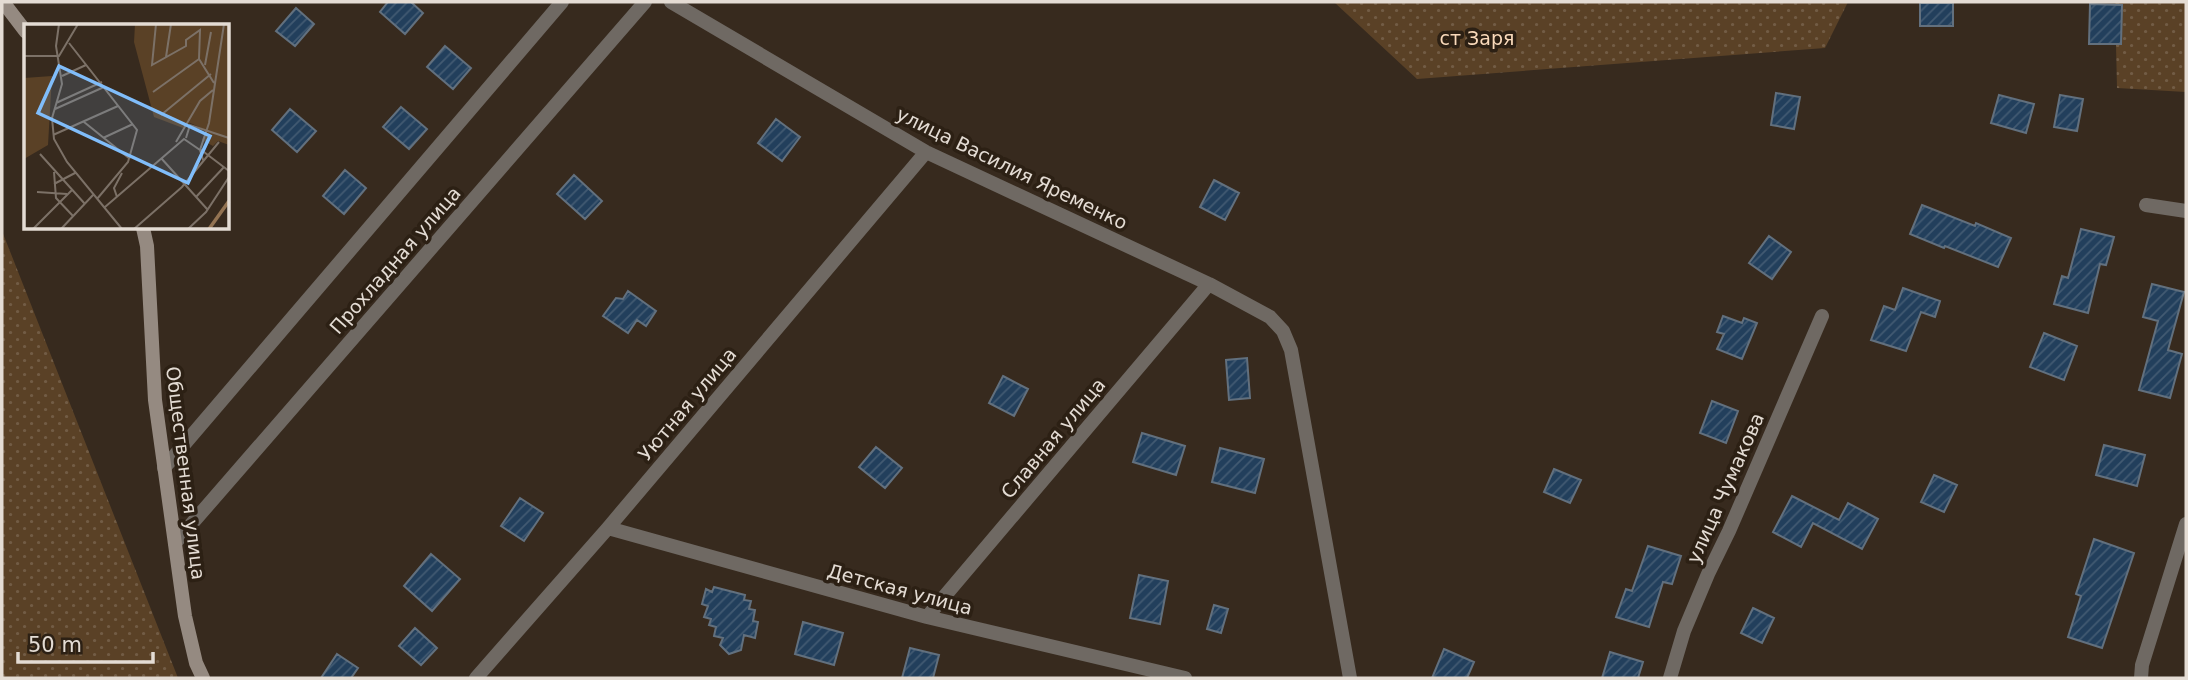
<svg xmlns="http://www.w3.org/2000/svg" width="2188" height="680" viewBox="0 0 2188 680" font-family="'DejaVu Sans',sans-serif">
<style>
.garden{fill:url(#garden-dots)}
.building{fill:url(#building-hatch);stroke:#62707e;stroke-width:2}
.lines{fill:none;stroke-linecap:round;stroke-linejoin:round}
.minor{stroke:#6f6963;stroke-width:14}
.secondary{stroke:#958a81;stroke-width:14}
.labels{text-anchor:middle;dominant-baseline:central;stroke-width:7;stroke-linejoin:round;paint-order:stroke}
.park-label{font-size:19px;fill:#fadabb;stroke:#2c2014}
.street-label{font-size:19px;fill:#e4dcd4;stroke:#2c2014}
.inset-river{fill:none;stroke:#937352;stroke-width:3.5}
.inset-road{fill:none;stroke:#7c7167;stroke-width:2}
.view{fill:#80bdfa;fill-opacity:0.15;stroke:#80bdfa;stroke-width:3.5}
.inset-edge{fill:none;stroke:#e4dcd4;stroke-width:3.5}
</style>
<defs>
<pattern id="garden-dots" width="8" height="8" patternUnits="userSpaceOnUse" patternTransform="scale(1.75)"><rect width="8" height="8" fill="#5a4126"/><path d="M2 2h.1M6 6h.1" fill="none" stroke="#725c45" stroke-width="1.8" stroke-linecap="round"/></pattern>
<pattern id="building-hatch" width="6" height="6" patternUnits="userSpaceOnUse" patternTransform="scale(1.75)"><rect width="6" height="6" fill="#223f5c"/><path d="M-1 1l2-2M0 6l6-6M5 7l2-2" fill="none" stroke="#425a72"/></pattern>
</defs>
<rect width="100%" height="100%" fill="#372a1e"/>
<path class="garden" d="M1334,2H1848L1825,48L1417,79Z
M2115,2H2186V92L2117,88Z
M2,231L178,678H2Z"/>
<path class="building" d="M388,2H411L423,13L405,34L380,12Z
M1920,3H1953V26H1920Z
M2090,4L2122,5L2121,44H2089Z
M296,8L314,24L295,46L276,31Z
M445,46L471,68L453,89L427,67Z
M1776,93L1800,97L1794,129L1771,125Z
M1999,95L2034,104L2026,133L1991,123Z
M2060,95L2083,99L2077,131L2054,127Z
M401,107L427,129L409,149L383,127Z
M290,109L316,131L297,152L272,130Z
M776,119L800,137L782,161L758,143Z
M345,170L366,188L344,214L323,196Z
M574,175L602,201L585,219L557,194Z
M1214,180L1239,193L1225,220L1200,207Z
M1922,205L1975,226L1976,223L2011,238L1998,267L1945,246L1944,248L1910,234Z
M2081,229L2114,237L2106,265L2100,264L2088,313L2054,304L2062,276L2068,278Z
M1769,236L1791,252L1772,279L1749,263Z
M2152,284L2184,292L2168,350L2182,354L2170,398L2139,390L2158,321L2143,317Z
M1903,288L1940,301L1935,317L1921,312L1906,351L1871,340L1884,306L1895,310Z
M628,291L656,311L646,326L637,320L628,333L603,316L616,298L623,299Z
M1723,316L1742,323L1744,318L1757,323L1742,359L1717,349L1724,334L1717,332Z
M2044,333L2077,346L2064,380L2030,367Z
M1247,358L1250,398L1229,400L1226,360Z
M1003,376L1028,389L1014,416L989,403Z
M1712,401L1738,411L1726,443L1700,433Z
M1142,433L1185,446L1176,475L1133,462Z
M2104,445L2145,455L2137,486L2096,475Z
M876,447L902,468L885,488L859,467Z
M1220,448L1264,459L1255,493L1212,482Z
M1554,469L1581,480L1570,503L1544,492Z
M1934,475L1957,485L1944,512L1921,502Z
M1792,496L1839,520L1848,503L1878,519L1862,549L1813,523L1801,547L1773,532Z
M520,498L543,513L524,541L501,526Z
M2094,539L2134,553L2102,648L2068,637L2081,596L2076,594Z
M1648,546L1681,556L1672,584L1663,582L1649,627L1616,617L1626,589L1632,591Z
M431,554L460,579L432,611L404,586Z
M1139,575L1168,581L1160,624L1130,618Z
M714,587L745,595L744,600L751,601L749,609L755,610L753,621L758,622L755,638L744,635L741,650L729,654L720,645L723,638L714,636L716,627L709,625L711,619L704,617L708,606L702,604L706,589L712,592Z
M1214,605L1228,609L1221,633L1207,629Z
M1753,608L1774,618L1762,643L1741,633Z
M803,622L843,633L834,665L795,654Z
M415,628L437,648L421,665L399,646Z
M910,648L939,655L933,678H902Z
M1444,649L1474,662L1467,678H1432Z
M1610,652L1643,662L1638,678H1602Z
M337,654L358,668L351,678H321Z"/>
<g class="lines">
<path class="minor" d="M671,2L926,152L1209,284L1270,317L1283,331L1291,350L1350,678
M2146,205L2186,211
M164,468L562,2
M608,528L927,617L1185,678
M175,543L645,2
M927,617L1209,284
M476,678L608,528L926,152
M1670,678L1684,631L1708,574L1729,531L1822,316
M2141,678L2142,665L2186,524"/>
<path class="secondary" d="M3,2L26,32
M143,228L147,246L155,400L185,616L196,663L203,678"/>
</g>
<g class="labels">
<g class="park-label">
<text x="1477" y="38">ст Заря</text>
</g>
<g class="street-label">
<text transform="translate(1012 168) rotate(26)">улица Василия Яременко</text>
<text transform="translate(395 260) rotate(-49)">Прохладная улица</text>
<text transform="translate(687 404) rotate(-50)">Уютная улица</text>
<text transform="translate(1053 438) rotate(-50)">Славная улица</text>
<text transform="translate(186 473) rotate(83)">Общественная улица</text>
<text transform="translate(1725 488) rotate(-66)">улица Чумакова</text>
<text transform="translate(900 589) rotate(15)">Детская улица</text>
</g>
</g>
<g transform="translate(24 24)">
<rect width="205" height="205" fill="#372a1e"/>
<path d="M111,0H205V121L194,117L189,122L178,116L182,106L166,99L159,104L130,93L110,18ZM28,52L24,121L0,135V54Z" fill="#5a4126"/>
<path class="inset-river" d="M185,205L205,177"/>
<path class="inset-road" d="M35,0L32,22L38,60L28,94L30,115L43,138L98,205M132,0L128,41L162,22V16L176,6L175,35L190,59M45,19L113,106L104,138L73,175M0,32H35L54,0M142,33L147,0M181,41L187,8M38,52L62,41M129,68L175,35M32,79L78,58M31,85L80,63M137,91L187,50M60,98L106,135M29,111L94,82M79,114L109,100M162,114L166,101L205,114M152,118L176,77L189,66M176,125L205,147M16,130L61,180M137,134L183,185M179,136L176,126L185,99L200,0M30,148L32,174L49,192M30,160L51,149M13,168L43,170M93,173L90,164L98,149M172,173L200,143M81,183L160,115L176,126M9,205L48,166M37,205L69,171M110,205L158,163L195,118M164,205L182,188L205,153"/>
<path class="view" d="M35,42L186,112L164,159L14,89Z"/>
<rect width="205" height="205" class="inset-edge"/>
</g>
<rect width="2188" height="680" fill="none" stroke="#e4dcd4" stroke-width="7"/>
<path d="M18 652v10h135v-10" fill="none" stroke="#e4dcd4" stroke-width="3.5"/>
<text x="28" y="652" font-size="21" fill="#e4dcd4" stroke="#2c2014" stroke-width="5" paint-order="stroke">50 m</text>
</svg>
